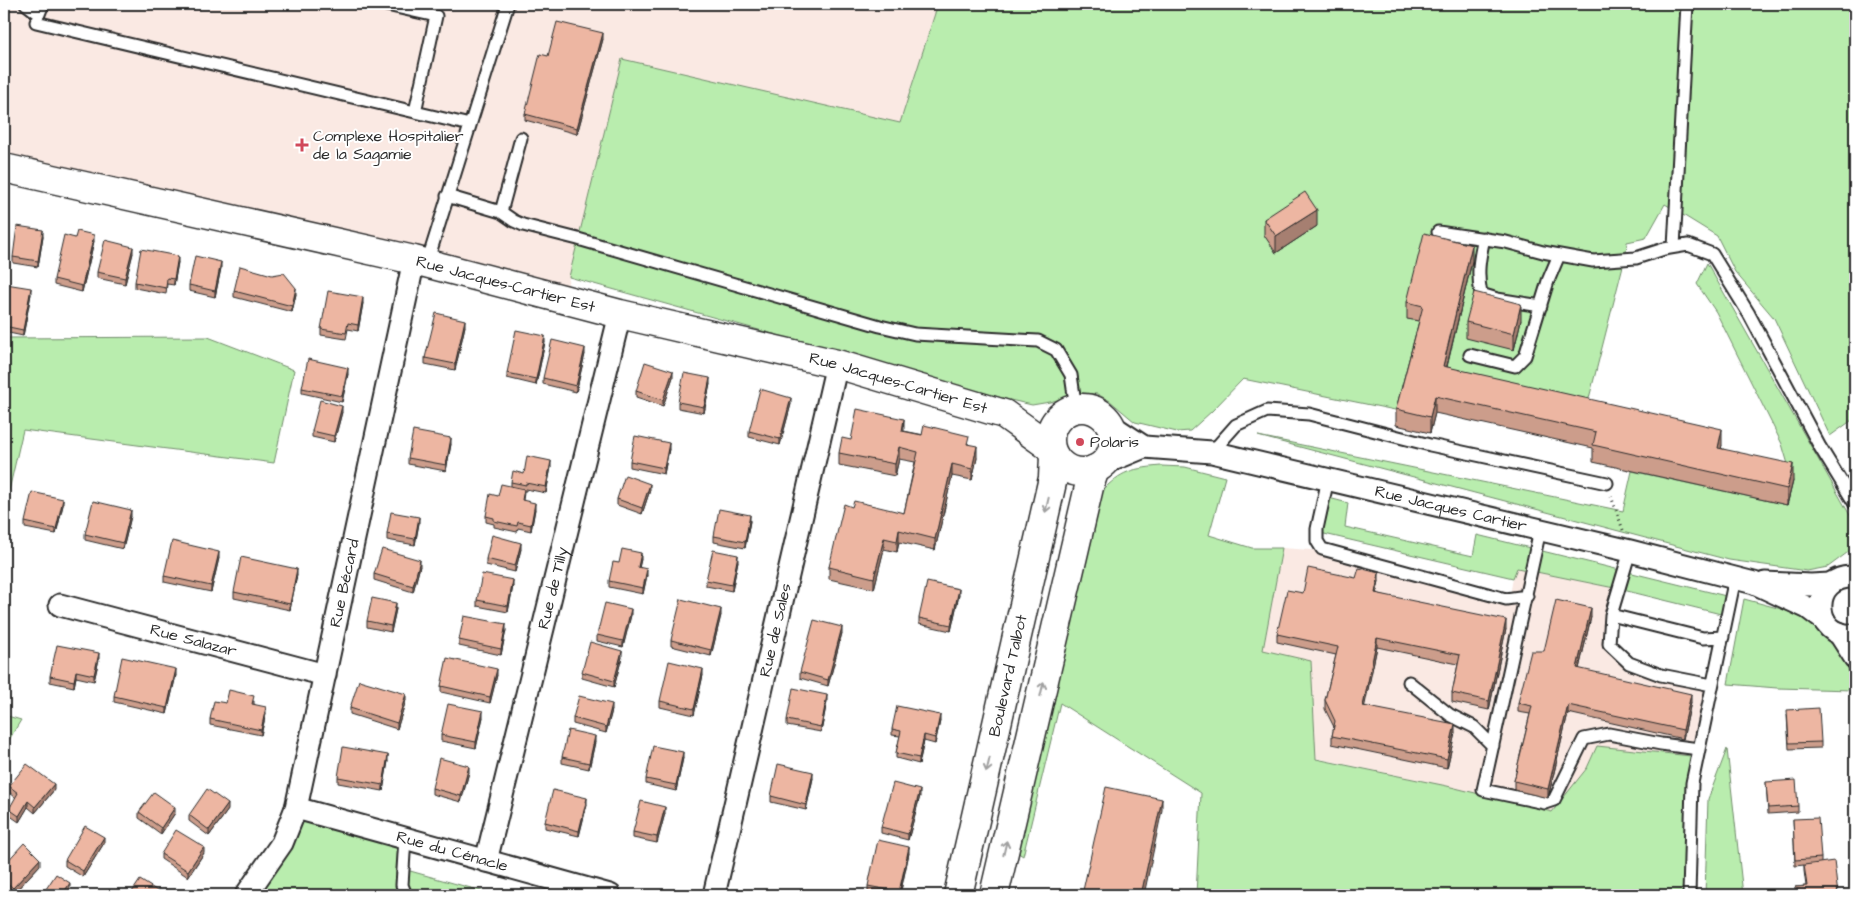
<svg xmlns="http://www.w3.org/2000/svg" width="1859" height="899" viewBox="0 0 1859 899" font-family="'Architects Daughter',sans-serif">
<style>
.built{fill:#fae9e3}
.green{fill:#b9edae;stroke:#728c6c}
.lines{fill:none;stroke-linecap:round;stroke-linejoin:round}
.lane-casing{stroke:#2b2b2b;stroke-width:15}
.street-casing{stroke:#2b2b2b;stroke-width:25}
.secondary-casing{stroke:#2b2b2b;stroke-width:31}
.path{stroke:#2b2b2b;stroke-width:3;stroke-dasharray:1 4;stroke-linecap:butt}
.lane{stroke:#fff;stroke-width:11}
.street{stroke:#fff;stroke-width:21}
.secondary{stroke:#fff;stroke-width:28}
.wall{fill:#cc9d8b;stroke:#2b2b2b}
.shaded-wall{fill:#a67f71;stroke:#2b2b2b}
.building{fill:#edb6a2;stroke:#2b2b2b}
.oneway{stroke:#a0a0a0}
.poi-dot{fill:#d1495b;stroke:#fff;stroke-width:2}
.labels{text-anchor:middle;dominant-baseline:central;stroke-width:4;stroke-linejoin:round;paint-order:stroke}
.poi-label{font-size:16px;fill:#2b2b2b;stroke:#fff;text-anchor:start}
.street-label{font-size:16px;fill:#2b2b2b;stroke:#fff}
</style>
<rect width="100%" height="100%" fill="#fff"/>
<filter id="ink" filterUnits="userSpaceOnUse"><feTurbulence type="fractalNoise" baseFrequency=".02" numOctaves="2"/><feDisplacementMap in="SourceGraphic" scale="10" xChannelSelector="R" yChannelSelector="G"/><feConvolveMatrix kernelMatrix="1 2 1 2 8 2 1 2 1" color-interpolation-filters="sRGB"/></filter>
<g filter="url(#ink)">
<path class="built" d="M4,4H938L900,123L622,59L569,277L565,300L4,168Z
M1282,548L1325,551L1510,595L1513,578L1517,568L1619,589L1610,644L1629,664L1712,685L1699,749L1691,756L1597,746L1587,768L1552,812L1447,786L1315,758L1311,662L1263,651Z"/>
<path class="green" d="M938,4H1855V418L1830,436L1774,318L1735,272L1717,236L1665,204L1646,238L1627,242L1626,254L1585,414L1443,382L1472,262L1408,319L1423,322L1400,411L1243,379L1212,411L1190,431L1177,432L1135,422L1110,401L1097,394L1082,393L1050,402L1032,405L1006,399L569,277L622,59L900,123Z
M1707,263L1855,524V547L1828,567L1807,571L1729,560L1258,436L1623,511L1632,471L1787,505L1793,481L1782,444L1716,312L1697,284Z
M208,337L294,370L274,463L23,430L4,512V338Z
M1161,466L1185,467L1225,477L1209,535L1252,548H1282L1263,650L1311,661L1316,759L1447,786L1552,812L1587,768L1597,746L1691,756L1692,783L1689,895H1196L1201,793L1060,703L1023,856L1012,849L1096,497C1120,472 1127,469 1161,466Z
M1325,497L1348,503L1345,527L1473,556L1477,535L1726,596L1725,615L1619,589L1517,568L1513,578L1320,533Z
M1744,599L1785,610L1806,620L1835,646L1846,661L1853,690L1777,688L1728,684Z
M4,715L21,720L4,748Z
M1727,749L1743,895H1705L1708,799Z
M296,808L405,838L403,869L496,895H243Z"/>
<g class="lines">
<g class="lane-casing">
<path id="lane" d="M26,4L39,14L43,4
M36,22L415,112L436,16L382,4
M415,112L470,125
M447,196L501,212L521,138
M501,212L514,221L523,225L578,239L880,326L915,334L1038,341L1056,350L1071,375L1076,409
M1438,232L1506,242L1543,252L1593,261L1636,258L1664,249L1688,245L1712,254L1749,314L1820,447L1855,504
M1484,238C1479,260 1477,273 1481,294L1497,299L1541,306
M1674,247L1687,4
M427,263L508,4
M1470,355L1515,366L1525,356L1548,281L1559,255
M1212,452L1236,425L1267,411L1309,414L1430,445L1607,483
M1328,479L1317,529V541L1322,549L1506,599L1527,596
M1540,530L1483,790L1545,803L1554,800L1584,739L1609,734L1661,744L1699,749
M1630,551L1611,615L1609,644L1629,663L1661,675L1712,685
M1611,615L1703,638L1723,637
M1409,682L1450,715L1474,727L1493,746
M405,838L402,885L406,895
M1689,895L1692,783L1735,578"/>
</g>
<g class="street-casing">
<g id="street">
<path d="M1109,424L1144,447"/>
<path id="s1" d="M1103,464L1144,447L1212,452L1630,551L1754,583L1808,608L1824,620"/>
<path d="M1855,577C1808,574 1811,640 1855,635"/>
<path d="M1765,583L1811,585L1830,584"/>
<path id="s2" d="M60,605L325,675"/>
<path d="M1839,633L1855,658"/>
<path id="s3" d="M296,808L610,895"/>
<path id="s4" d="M486,861L620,314"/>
<path id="s5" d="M246,895L282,843L296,808L414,260"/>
<path id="s6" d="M714,895L837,364"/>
</g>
</g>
<g class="secondary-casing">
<g id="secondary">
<path id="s7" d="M4,168L414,260L620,314L837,364L1004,414L1050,447"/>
<circle cx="1082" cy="440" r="32"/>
<path id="s8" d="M958,895L1053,478L1054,456"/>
<path d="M994,895L1089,487L1095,469"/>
</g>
</g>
<path class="path" d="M1611,496L1623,530"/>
<use href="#lane" class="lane"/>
<use href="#street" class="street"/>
<use href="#secondary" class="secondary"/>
</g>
<path class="wall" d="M603,39L577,134L525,120V114L548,56Z
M1264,219L1317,226L1276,253L1264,235Z
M43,236L38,267L13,263V257Z
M94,241L82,292L54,285V279Z
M133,253L125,284L97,278V272Z
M1472,261L1447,367L1722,445L1721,448L1793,481L1787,505L1593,462V448L1435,413L1430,433L1396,425V409L1419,321L1407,319V302Z
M178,262L174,285L167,284L166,294L135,288V282Z
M221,268L215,297L189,291V285Z
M234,291L296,294L292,312L234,297Z
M4,294H31L23,336L4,332Z
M363,303L358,331L348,329L346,339L321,335V329Z
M1521,320L1514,350L1466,338V322Z
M465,326L455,370L425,364V358Z
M545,342L536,385L507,378V373Z
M585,354L576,392L543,384V378Z
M348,374L342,402L302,393V388Z
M673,377L663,406L636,397V391Z
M710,384L704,413L678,408V402Z
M791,404L780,445L749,437V431Z
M342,412L334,442L312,437V431Z
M904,431L969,444L977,458L972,480L952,476L935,550L899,542L897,552L884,549L874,589L829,579V567L852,507L904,513L915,462L899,459L895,476L839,465V453L851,440Z
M451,444L446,471L408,464V458Z
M669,449L664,474L630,467V461Z
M551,467L546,493L526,489V491H524L523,501L535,509L531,531L518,528L517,532L494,527V524L486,522V516L498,496L511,486V482L524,474Z
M650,490L642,514L617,505V499Z
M63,505L56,534L25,528V522Z
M131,516L123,549L85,540V534Z
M750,521L745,548L714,542V536Z
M419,523L415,545L387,540V534Z
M521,549L515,572L486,565V559Z
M219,558L211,592L164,582V576Z
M641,559L639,567L647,575L643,594L609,587V581L619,563Z
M738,561L732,591L706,586V580Z
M420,566L413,592L374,580V574Z
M297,575L290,610L234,598V592Z
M1356,578L1379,581L1376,593L1506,629L1489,710L1452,702V693L1458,664L1377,647L1364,706L1455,733L1447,768L1332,744V736L1334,727L1325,709V700L1336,655L1277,642V634Z
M513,586L508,612L477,606V600Z
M959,595L951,631L919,624V618Z
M396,609L391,632L367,627V621Z
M631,615L623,647L597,641V635Z
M721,615L711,656L671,646V640Z
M1591,617L1579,669L1691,702L1683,739L1568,713L1548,798L1514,790V781L1530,714L1518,712V703L1544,651Z
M506,630L501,655L459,646V640Z
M842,633L828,686L800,678V672Z
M622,657L614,687L582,678V672Z
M99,659L94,681L76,677L74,687L50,682V676Z
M176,675L167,714L114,702V696Z
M497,675L490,703L441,692V686Z
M703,675L694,715L660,707V701Z
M406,700L397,729L350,714V708Z
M254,701V704L266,713L261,735L210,725V719L226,703Z
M827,701L821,732L787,726V720Z
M612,710L606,733L573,724V718Z
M1787,715L1821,742V748L1789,749Z
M483,717L476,748L441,741V735Z
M940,721L935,744L924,741L919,764L896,758V753L900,736L892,735V729Z
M595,742L589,769L562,763V757Z
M683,758L676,791L646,784V779Z
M388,761L383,791L338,783V777Z
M469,772L461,802L432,794V788Z
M813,778L806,810L771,802V796Z
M1766,782L1798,806V812L1768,814Z
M9,786L54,790L35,813L28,807L19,822L9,815V809L16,798L9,792Z
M920,796L908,840L881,833V827Z
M587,804L579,836L545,828V822Z
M228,810L209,836L189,821V815Z
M139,812L175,813L161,834L139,818Z
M665,813L657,843L633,838V832Z
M1793,819L1821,858V863L1838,895H1796L1795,887L1806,886L1804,871V865L1795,866Z
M104,843L83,877L65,866V860Z
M204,853L188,877L161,859V854Z
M909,853L900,895H885L868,892V886Z
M4,865H40L13,894L4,886Z"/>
<path class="shaded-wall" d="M603,33V39L577,134V128Z
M1317,210V226L1276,253V236Z
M43,230V236L38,267V261Z
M94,235V241L82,292V286Z
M1472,245V261L1443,382V366Z
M133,247V253L125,284V278Z
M178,256V262L174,285V279Z
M221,262V268L215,297V291Z
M31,288V294L23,336V330Z
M296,288V294L292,312V306Z
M363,297V303L358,331V325Z
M1521,304V320L1514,350V334Z
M465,320V326L455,370V364Z
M545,336V342L536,385V379Z
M585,348V354L576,392V386Z
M348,368V374L342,402V396Z
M673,371V377L663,406V400Z
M710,378V384L704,413V407Z
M1435,396V413L1430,433V417Z
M791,398V404L780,445V439Z
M342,406V412L334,442V436Z
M904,419V430L902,442V431Z
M1722,429V445L1718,464V448Z
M451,438V444L446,471V465Z
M669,443V449L664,474V468Z
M977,446V458L972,480V469Z
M899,447V459L895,476V464Z
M551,461V467L546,493V487Z
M952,464V476L935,550V539Z
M1793,464V481L1787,505V489Z
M650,484V490L642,514V508Z
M63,499V505L56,534V529Z
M535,503V509L531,531V525Z
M131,510V516L123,549V543Z
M750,515V521L745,548V542Z
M419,517V523L415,545V539Z
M899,530V542L897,552V541Z
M884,538V549L874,589V578Z
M521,543V549L515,572V566Z
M219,552V558L211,592V586Z
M641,553V559L638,573V567Z
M738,555V561L732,591V585Z
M420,560V566L413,592V586Z
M297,569V575L290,610V604Z
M647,569V575L643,594V588Z
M1379,573V581L1375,601V593Z
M513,580V586L508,612V606Z
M959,589V595L951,631V625Z
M396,603V609L391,632V626Z
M1591,608V617L1577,677V668Z
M631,609V615L623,647V641Z
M721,609V615L711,656V650Z
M1506,620V629L1489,710V701Z
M506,624V630L501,655V649Z
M842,627V633L828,686V680Z
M1377,638V647L1363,714V706Z
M622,651V657L614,687V681Z
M99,653V659L94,681V675Z
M176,669V675L167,714V708Z
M497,669V675L490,703V697Z
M703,669V675L694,715V709Z
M76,671V677L74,687V681Z
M406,694V700L397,729V723Z
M1691,694V702L1683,739V730Z
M827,695V701L821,732V727Z
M612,704V710L606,733V727Z
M1568,705V713L1548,798V789Z
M266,707V713L261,735V730Z
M483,711V717L476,748V742Z
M940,715V721L935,744V738Z
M1455,724V733L1447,768V759Z
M924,735V741L919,764V758Z
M595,736V742L589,769V763Z
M683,752V758L676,791V785Z
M388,755V761L383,791V785Z
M469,766V772L461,802V796Z
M813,772V778L806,810V805Z
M54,784V790L35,813V807Z
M920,790V796L908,840V834Z
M587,798V804L579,836V831Z
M1162,799V810L1144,895H1141Z
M28,801V807L19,822V816Z
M228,804V810L209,836V830Z
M175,807V813L161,834V828Z
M665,807V813L657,843V837Z
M104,837V843L83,877V871Z
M204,847V853L188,877V871Z
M909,847V853L900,895H899Z
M40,859V865L13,894V888Z
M70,883V889L65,895H62Z"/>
<path class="building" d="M557,22L603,33L577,128L525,114L540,54L548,56Z
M1305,192L1317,210L1276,236L1264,219Z
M17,226L43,230L38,261L13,257Z
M77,231L94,235L82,286L54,279L64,235L75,238Z
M1424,233L1472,245L1443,366L1722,429L1718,448L1793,464L1787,489L1593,445L1596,432L1435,396L1430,417L1396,409L1423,306L1407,302Z
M105,240L133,247L125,278L97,272Z
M141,249L178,256L174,279L167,278L166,288L135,282Z
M195,256L221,262L215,291L189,285Z
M240,266L272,275L284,273L296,288L292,306L234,291Z
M6,284L31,288L23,330L4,326V294Z
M328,291L363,297L358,325L348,323L346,333L321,329Z
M1474,292L1521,304L1514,334L1466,322Z
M436,313L465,320L455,364L425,358Z
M516,330L545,336L536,379L507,373Z
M552,340L585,348L576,386L543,378Z
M308,359L348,368L342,396L302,388Z
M645,362L673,371L663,400L636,391Z
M684,373L710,378L704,407L678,402Z
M760,389L791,398L780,439L749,431Z
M320,400L342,406L334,436L312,431Z
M857,409L904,419L902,431L922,435L924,425L969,436L967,444L977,446L972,469L952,464L935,539L899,530L897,541L884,538L874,578L829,567L844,504L852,507L854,501L904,513L918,452L899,447L895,464L839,453L842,438L851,440Z
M413,431L451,438L446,465L408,458Z
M635,436L669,443L664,468L630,461Z
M527,456L551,461L546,487L526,483V485L511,482L513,471L524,474Z
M625,475L650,484L642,508L617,499Z
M501,484L524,489L522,500L535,503L531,525L518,522L517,526L494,521V518L486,516L490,494L498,496Z
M32,492L63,499L56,529L25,522Z
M93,501L131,510L123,543L85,534Z
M719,509L750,515L745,542L714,536Z
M391,512L419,517L415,539L387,534Z
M492,535L521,543L515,566L486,559Z
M172,541L219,552L211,586L164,576Z
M382,549L420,560L413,586L374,574Z
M622,549L641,553L638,567L647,569L643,588L609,581L613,562L619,563Z
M713,550L738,555L732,585L706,580Z
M241,557L297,569L290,604L234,592Z
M1308,568L1356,578L1359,568L1379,573L1375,593L1506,620L1489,701L1452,693L1460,655L1377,638L1363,706L1455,724L1447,759L1332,736L1335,721L1325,700L1338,647L1277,634L1287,590L1303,593Z
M482,574L513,580L508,606L477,600Z
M927,582L959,589L951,625L919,618Z
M372,598L396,603L391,626L367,621Z
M681,599L721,609L711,650L671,640Z
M1556,600L1591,608L1577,668L1691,694L1683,730L1568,705L1548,789L1514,781L1532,706L1518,703L1531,651H1544Z
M605,603L631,609L623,641L597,635Z
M464,616L506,624L501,649L459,640Z
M814,620L842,627L828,680L800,672Z
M590,642L622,651L614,681L582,672Z
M57,645L99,653L94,675L76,671L74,681L50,676Z
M122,657L176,669L167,708L114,696Z
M447,658L497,669L490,697L441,686Z
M669,661L703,669L694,709L660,701Z
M359,680L406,694L397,723L350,708Z
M793,688L827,695L821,727L787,720Z
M229,690L254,696L252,704L266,707L261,730L210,719L214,701L226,703Z
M579,696L612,704L606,727L573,718Z
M448,704L483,711L476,742L441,735Z
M897,706L940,715L935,738L924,735L919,758L896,753L901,731L892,729Z
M1819,708L1821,742L1789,743L1787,710Z
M568,730L595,736L589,763L562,757Z
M653,746L683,752L676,785L646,779Z
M343,747L388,755L383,785L338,777Z
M439,758L469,766L461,796L432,788Z
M27,764L54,784L35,807L28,801L19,816L9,809L18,793L9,786Z
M778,764L813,772L806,805L771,796Z
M1796,780L1798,806L1768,808L1766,782Z
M893,783L920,790L908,834L881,827Z
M1106,787L1162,799L1141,895H1082Z
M207,789L228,804L209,830L189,815Z
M553,790L587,798L579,831L545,822Z
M154,792L175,807L161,828L139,812Z
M641,801L665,807L657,837L633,832Z
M1818,818L1821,858L1795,860L1793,819Z
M85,826L104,837L83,871L65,860Z
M176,830L204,847L188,871L161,854Z
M878,840L909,847L899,892L868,886Z
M24,843L40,859L13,888L4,880V865Z
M1834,861L1838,895H1796L1795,887L1807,886L1804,865Z
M56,874L70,883L62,895H42Z
M140,880L164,895H130Z
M745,892L762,895H744Z"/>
<defs><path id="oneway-shaft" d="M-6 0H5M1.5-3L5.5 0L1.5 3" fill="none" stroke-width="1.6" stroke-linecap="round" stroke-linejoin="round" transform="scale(1.25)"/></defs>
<g class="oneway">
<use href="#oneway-shaft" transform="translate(1047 505) rotate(103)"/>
<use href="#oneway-shaft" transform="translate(1042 689) rotate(-77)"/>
<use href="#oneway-shaft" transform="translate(988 765) rotate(103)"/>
<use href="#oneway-shaft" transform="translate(1005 848) rotate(-77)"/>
</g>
</g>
<g class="poi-dot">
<path d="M299.5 137.5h5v5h5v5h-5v5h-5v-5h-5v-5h5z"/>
<circle cx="1080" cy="442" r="5"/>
</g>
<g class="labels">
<g class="poi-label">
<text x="313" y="136">Complexe Hospitalier<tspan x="313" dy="18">de la Sagamie</tspan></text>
<text x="1090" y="442">Polaris</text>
</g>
<g class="street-label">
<text stroke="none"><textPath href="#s7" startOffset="515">Rue Jacques-Cartier Est</textPath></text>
<text stroke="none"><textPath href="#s7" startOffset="920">Rue Jacques-Cartier Est</textPath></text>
<text stroke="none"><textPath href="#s1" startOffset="358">Rue Jacques Cartier</textPath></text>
<text stroke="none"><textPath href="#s5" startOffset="331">Rue Bécard</textPath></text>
<text stroke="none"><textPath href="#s4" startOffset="281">Rue de Tilly</textPath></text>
<text stroke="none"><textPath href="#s6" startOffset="272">Rue de Sales</textPath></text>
<text stroke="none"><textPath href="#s2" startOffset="138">Rue Salazar</textPath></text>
<text stroke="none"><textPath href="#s8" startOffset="225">Boulevard Talbot</textPath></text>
<text stroke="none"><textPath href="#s3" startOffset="162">Rue du Cénacle</textPath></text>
</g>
</g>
<rect width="1859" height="899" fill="none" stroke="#fff" stroke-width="20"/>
<rect x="10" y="10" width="1839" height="879" fill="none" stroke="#2b2b2b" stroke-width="2" filter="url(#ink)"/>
</svg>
